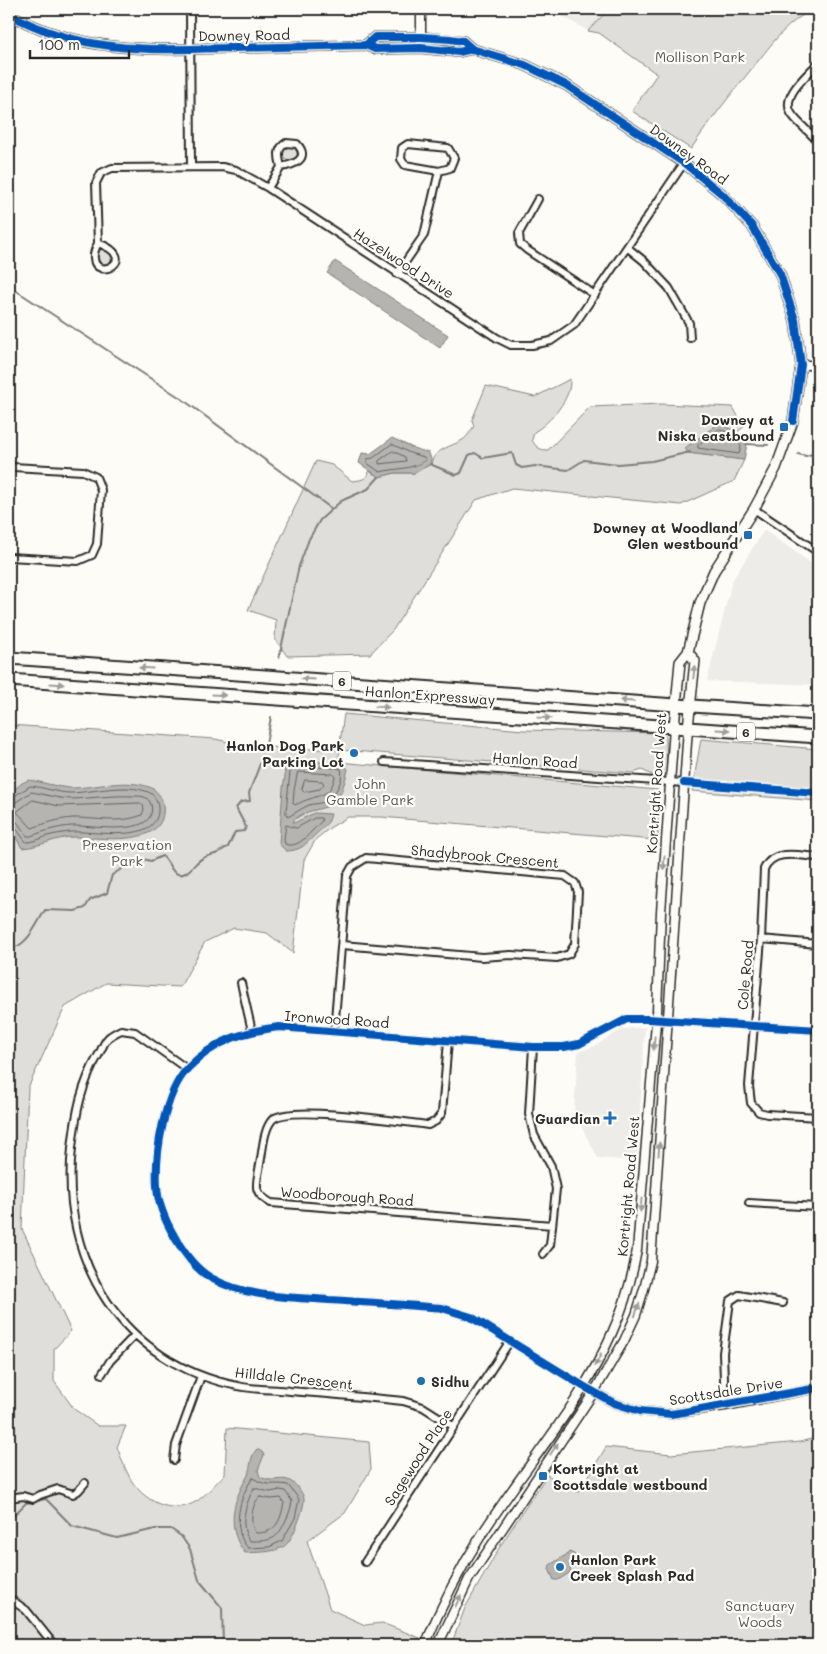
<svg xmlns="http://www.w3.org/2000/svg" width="827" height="1654" viewBox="0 0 827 1654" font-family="Mali,sans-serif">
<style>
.built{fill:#edece8}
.green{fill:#dfdeda;stroke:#858482}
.water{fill:#b5b4b1;stroke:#7e7d7b}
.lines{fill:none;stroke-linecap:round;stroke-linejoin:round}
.shore{stroke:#626261;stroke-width:1}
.stream{stroke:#7e7d7b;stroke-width:2}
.minor-casing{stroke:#2b2b2b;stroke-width:10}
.tertiary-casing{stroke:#2b2b2b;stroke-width:11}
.secondary-casing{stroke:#2b2b2b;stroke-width:12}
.trunk-casing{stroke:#2b2b2b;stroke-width:15}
.motorway-casing{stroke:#2b2b2b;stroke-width:15}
.minor{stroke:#fdfcf7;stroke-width:6}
.tertiary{stroke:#fdfcf7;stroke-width:8}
.secondary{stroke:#fdfcf7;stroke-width:9}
.trunk{stroke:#fdfcf7;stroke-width:11}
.motorway{stroke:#fdfcf7;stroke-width:11}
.cycleway-casing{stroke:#fdfcf7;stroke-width:11}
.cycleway{stroke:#0057b8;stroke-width:8}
.oneway{fill:#9e9e9b}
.poi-dot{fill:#1f6fb2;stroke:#fdfcf7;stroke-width:2}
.labels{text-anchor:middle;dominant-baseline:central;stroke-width:4.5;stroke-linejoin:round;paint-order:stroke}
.shield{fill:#fdfcf7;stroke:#6a6a68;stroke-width:1}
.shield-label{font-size:12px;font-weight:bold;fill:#2b2b2b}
.street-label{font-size:14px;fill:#2b2b2b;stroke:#fdfcf7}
.park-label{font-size:14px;fill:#585857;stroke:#fdfcf7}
.poi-label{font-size:14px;font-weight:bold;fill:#2b2b2b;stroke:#fdfcf7;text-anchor:end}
</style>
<rect width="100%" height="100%" fill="#fdfcf7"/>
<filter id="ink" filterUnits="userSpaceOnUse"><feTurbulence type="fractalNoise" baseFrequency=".02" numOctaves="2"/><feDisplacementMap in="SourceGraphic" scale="10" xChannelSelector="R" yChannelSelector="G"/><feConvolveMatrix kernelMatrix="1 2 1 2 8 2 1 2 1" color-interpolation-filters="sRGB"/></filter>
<g filter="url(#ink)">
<path class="built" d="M545,9H609L588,31L562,16Z
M764,530L818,568V685L707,681L732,581Z
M645,1027L637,1161L598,1158L574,1113L578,1052L595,1046L622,1029Z"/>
<path class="green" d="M609,9H815C788,20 772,44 754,66C732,93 710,120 691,149L632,111L657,74L599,33L588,31Z
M283 154a7 7 0 1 1 14 0a7 7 0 1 1-14 0Z
M101,248L111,254V260L108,263L102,264C96,259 98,254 101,248Z
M570,379C572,398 550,423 534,432L532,440C536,447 539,450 548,450L590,407L661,404L733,407L744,427L737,432L719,423L688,453L744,460L734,481L681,505L512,488L476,500L393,630L370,654L287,656L275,639L276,620L248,610L316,461L332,465L352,481C360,480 368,480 369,471L379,477L395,473H414L431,464C433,449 454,446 464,439C468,436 471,430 474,426L472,420L486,386L535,397Z
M344,714L523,730L661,733L666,737L667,772L663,776L652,775L642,770L633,773L340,750L338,762L658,790V844L655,840L381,817H348L331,827L316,839L304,860L293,953L267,933L234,928L205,942L180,987L106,983L65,1007L28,1088L22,1229L71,1331L54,1349V1381L74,1409L98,1426H126L117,1447C121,1457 124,1467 129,1476C141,1500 172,1517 197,1501C207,1494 216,1483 225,1474L227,1428L369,1442L371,1469L345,1513L307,1541L330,1609L365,1625L382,1623L420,1638L417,1645H9V725L215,739C255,749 298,748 339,750Z
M701,739L818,749V801L692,791Z
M818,1437V1645H451L465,1608L502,1543L547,1475L579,1492L606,1447L671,1454L800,1442Z"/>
<path class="water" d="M335,261L448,335L440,348L327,273Z
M719,423L737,432L747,444L744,460L688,453L685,448Z
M392,438L413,448L429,453L431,459V464L414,473H395L379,477L359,463L362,453L370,454Z
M288,760L338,763L343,764L348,769C345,781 341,802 326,807C313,811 304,811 293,821L294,823L314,813L331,814C330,817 330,819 328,822C327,824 304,846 302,847C296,850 292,851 286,851L279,844L283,788L285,776L284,764Z
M29,780C43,782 56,787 70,788C95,788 125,778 149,787C156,789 162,797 163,804C169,850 100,837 74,837C56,837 40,847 22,848L9,826V794L22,783Z
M257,1449L262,1452L264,1455L258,1470L260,1477C263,1478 267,1480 271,1480C279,1480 286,1477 293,1483C297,1485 303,1494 304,1498C305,1508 292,1543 283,1547C272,1553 258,1552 245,1553C231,1536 230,1513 239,1493C241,1487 245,1481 248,1475C251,1466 250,1456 257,1449Z
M569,1552L574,1554L576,1557L570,1566L571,1572L558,1580H554L549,1569L550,1565L564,1556L567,1555Z"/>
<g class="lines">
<path class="shore" d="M720,429L734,436L741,446L739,454L698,448V445Z
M392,444L410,453L424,457L426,460C412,470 396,468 380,472L367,463V459L373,458Z
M393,451L405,457L406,461L379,464V461Z
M291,766L337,768L341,769C344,779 336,794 328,800C323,804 315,803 309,805C302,808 295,813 288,817L286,814Z
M298,772L333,774L335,777C330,795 325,793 310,799C305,800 300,803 295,805L293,803L294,791Z
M305,780L322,781L324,784L320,789L304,792L302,790Z
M9,798L13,797L30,786C44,787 57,793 71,793C94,792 126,783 148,792C154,794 157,800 158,807C161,846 93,830 70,832C62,833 55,834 47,836C40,839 34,842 26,842L15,827L9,826
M33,800L59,806L138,803L143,805L144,809L142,815C120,824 97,818 73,818C59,819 46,823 32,828L17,812Z
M9,804L16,802L31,792C45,794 58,799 72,799C93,798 113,795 134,796C140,796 147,796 150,802C152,806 152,810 151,814C145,836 89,825 72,826C57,827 45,831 31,836H27L17,822L9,819
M315,818H321L322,821C312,829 300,850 285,844L284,839L286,825L296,828Z
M253,1478C268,1488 273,1482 288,1485L299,1499L295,1518L282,1541L269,1547L248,1548C231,1530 239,1495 253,1478Z
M254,1488L270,1492L280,1490L285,1491L292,1501C291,1508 289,1514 286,1520C277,1540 272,1541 250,1541C238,1526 246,1503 254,1488Z
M260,1497L271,1499L281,1498L284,1503C280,1522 276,1533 256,1533C249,1526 251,1503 260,1497Z"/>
<path class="stream" d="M9,286L182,399L332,509
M746,444L768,445
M798,454L806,456L818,452
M430,464L456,475L461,473L469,455L475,453L483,458L512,453L516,465L522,468L535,466L568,470L584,460L618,464L652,461L690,452
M279,658L299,566L309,539L320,520L341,501L368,489L379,477
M266,744L271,717
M9,949C27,947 36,925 45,910L75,911L85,908L90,900L107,893L112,875L123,868L135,865L140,860L143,859L151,861L162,856C168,860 169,867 174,872C186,881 194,862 203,858C208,855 214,855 218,853C222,850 224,848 228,847L235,832L244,831L246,827L236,808L241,802L250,801L249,793L263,756
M9,1520L26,1503L46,1499L72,1526L117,1538L155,1529H171L181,1536L190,1549L199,1580L222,1608L223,1645"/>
<g class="minor-casing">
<path id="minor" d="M190,9L191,167
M818,63C808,75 781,95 791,113C796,122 811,133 818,142
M408,144L448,148L454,158L450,168L439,171L405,165L401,159L402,148Z
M268,188L281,167C293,165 311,159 297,144L286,143C276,149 279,158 281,167
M538,199L519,233L520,244L527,250L595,295
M98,243L96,183L101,173L112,168L222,167L236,170L268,188L497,338L511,345H532L551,341L574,325L684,163
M98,243C142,259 95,282 94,258C93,253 96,247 98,243Z
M628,248L644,261L669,288L689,323L690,338
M397,274L424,235L439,171
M9,464L13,467L83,471L96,477L101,490L97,544L92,555L78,561L9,557
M754,509L818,552
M384,762L684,783
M818,857C800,856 773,848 764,869L761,939L749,1086L751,1103L759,1112L767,1114L818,1117
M761,939L818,944
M241,983L252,1031
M334,1031L347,876L352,867L366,858L565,876L575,883L578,892L575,944L569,954L557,958L511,955L482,957L342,945
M448,1041L442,1113L436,1121L428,1125C403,1122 286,1104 272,1120C263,1131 263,1150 260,1164C257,1184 251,1192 271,1203L552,1225
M533,1047L529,1114L534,1135L551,1166L556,1189L550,1245L543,1254
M187,1069L135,1032L121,1030C117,1032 111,1035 108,1038C104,1042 102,1049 99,1054C81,1085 76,1112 72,1148C60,1262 122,1363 238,1386C255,1390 273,1389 290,1391C328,1394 366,1397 403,1401L423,1407L453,1426
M749,1203L818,1207
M102,1374L110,1361L135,1335
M583,1386L471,1317L442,1308C404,1305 367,1302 329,1300C290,1297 247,1298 211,1278C186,1264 158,1215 157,1186C155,1153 164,1093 188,1068C214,1041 242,1032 279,1027L533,1047H564L579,1044L627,1019H648L818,1030
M725,1406L723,1353L730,1301L739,1295L783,1303
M174,1460L176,1445L201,1376
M9,1498L23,1496L33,1499L40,1495L58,1489L73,1494L78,1491L85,1483
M365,1562L510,1341
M9,1598L26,1610L51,1641"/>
</g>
<g class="tertiary-casing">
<path id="tertiary" d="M421,9V48
M801,365H818
M583,1386L614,1403L640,1411L671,1414L725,1406L818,1388
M425,1645C441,1606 460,1569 482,1534C524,1468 581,1404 612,1333C624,1307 632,1278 637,1250L657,1011L661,912L674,727
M438,1645L469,1579L594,1392L624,1341L636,1315L644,1289L651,1261L655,1205L688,728"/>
</g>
<g class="secondary-casing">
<path id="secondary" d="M9,14C82,54 152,50 232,48C277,47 322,46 366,45L375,49L421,48L459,52L472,49
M366,45L375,37H421L463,41L472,49L525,65L566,85L684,163L722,194L752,226L780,274L795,320L801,365L793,421L776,468L754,509L714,571L700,603L688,652L680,662L674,727
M688,652L695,661L688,728"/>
</g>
<g class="trunk-casing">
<path id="trunk" d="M676,705L818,714
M674,727L818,737"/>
</g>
<g class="motorway-casing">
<path id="motorway" d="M9,658L676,705
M9,680L674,727"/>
</g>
<use href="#minor" class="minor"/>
<use href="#tertiary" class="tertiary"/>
<use href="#secondary" class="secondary"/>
<use href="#trunk" class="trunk"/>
<use href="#motorway" class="motorway"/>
<g class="cycleway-casing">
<path id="cycleway" d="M9,14C82,54 152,50 232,48C277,47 322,46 366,45L375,49L421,48L459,52L472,49
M366,45L375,37H421L450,39L463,41L472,49L525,65L566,85L684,163L722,194L752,226L780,274L795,320L801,365L793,421
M684,783L818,793
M818,1030L648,1019H627L579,1044L564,1047H533L279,1027C242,1032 214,1041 188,1068C164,1093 155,1153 157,1186C158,1215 186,1264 211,1278C247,1298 290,1297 329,1300C367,1302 404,1305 442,1308L471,1317L583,1386L614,1403L640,1411L671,1414L684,1412L818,1388"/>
</g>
<use href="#cycleway" class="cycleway"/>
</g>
<defs><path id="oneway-solid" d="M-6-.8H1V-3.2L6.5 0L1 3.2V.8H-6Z" transform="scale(1.25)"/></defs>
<g class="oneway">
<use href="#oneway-solid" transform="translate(146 668) rotate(-176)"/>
<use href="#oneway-solid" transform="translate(694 672) rotate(-84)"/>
<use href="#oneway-solid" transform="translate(308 679) rotate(-176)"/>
<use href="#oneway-solid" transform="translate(57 684) rotate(4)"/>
<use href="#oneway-solid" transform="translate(219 695) rotate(4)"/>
<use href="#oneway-solid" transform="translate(627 701) rotate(-176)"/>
<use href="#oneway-solid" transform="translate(382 707) rotate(4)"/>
<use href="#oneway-solid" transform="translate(544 718) rotate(4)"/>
<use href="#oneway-solid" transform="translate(723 730) rotate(4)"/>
<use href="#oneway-solid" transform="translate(664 863) rotate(94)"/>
<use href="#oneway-solid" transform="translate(654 1043) rotate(95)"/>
<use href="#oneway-solid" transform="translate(659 1149) rotate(-86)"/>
<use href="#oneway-solid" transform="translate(641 1205) rotate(95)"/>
<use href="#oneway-solid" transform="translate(637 1310) rotate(-71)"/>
<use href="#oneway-solid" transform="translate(598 1360) rotate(119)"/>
<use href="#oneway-solid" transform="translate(554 1449) rotate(-56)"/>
<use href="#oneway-solid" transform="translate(458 1601) rotate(-65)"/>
</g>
</g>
<g class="poi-dot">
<rect x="779" y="422" width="10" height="10" rx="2.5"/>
<rect x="743" y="530" width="10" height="10" rx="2.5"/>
<circle cx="354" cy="753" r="5"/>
<path d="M607.5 1110.5h5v5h5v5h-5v5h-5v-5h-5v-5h5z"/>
<circle cx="421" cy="1381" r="5"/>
<rect x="538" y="1471" width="10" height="10" rx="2.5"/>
<circle cx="560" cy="1567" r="5"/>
</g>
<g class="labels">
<g class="shield">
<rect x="333" y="671.5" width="18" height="19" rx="4"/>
<rect x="737" y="722.5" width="18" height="19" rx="4"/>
</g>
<g class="shield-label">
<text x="342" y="681">6</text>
<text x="746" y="732">6</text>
</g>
<g class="street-label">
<text transform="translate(244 35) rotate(-1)">Downey Road</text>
<text transform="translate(689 154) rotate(36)">Downey Road</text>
<text transform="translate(404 263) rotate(33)">Hazelwood Drive</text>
<text transform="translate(430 695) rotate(4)">Hanlon Expressway</text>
<text transform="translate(535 760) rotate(4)">Hanlon Road</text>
<text transform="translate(656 783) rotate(-86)">Kortright Road West</text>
<text transform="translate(485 856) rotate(5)">Shadybrook Crescent</text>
<text transform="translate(745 975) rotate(-85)">Cole Road</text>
<text transform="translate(337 1019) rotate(4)">Ironwood Road</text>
<text transform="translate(628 1186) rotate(-85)">Kortright Road West</text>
<text transform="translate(347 1196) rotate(4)">Woodborough Road</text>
<text transform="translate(294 1378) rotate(6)">Hilldale Crescent</text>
<text transform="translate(726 1391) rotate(-9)">Scottsdale Drive</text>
<text transform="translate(418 1457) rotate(-57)">Sagewood Place</text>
</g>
<g class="park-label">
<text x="700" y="56">Mollison Park</text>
<text x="370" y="783">John<tspan x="370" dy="16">Gamble Park</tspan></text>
<text x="127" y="844">Preservation<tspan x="127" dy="16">Park</tspan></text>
<text x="760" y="1605">Sanctuary<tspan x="760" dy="16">Woods</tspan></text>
</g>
<g class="poi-label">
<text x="774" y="419">Downey at<tspan x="774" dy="16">Niska eastbound</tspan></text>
<text x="738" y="527">Downey at Woodland<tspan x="738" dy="16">Glen westbound</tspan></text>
<text x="344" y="745">Hanlon Dog Park<tspan x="344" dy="16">Parking Lot</tspan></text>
<text x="600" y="1118">Guardian</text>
<text x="431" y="1381" text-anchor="start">Sidhu</text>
<text x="553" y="1468" text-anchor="start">Kortright at<tspan x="553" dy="16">Scottsdale westbound</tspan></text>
<text x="570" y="1559" text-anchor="start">Hanlon Park<tspan x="570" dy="16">Creek Splash Pad</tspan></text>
</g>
</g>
<rect width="827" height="1654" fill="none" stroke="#fdfcf7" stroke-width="30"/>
<rect x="15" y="15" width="797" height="1624" fill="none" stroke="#2b2b2b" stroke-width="2" filter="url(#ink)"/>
<path d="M30 50v8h99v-8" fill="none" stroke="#2b2b2b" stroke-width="2.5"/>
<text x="38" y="50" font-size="15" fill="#2b2b2b" stroke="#fdfcf7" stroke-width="4" paint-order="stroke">100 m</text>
</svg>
